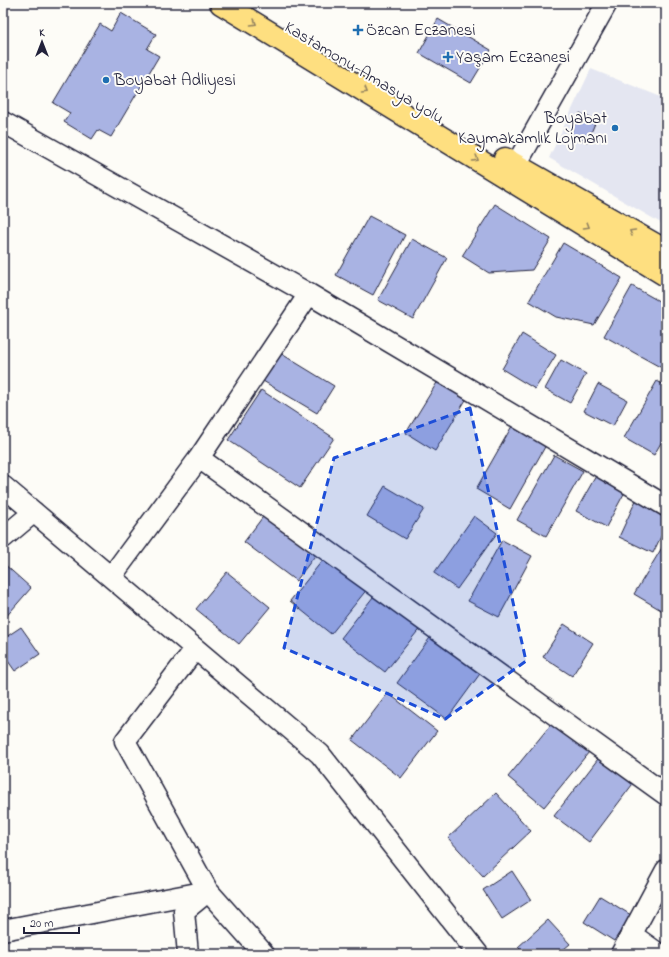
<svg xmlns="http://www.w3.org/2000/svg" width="669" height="957" viewBox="0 0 669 957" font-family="'Indie Flower',sans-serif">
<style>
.built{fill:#e4e6f1}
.building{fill:#a9b3e3;stroke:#22223b}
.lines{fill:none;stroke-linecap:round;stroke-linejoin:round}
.minor-casing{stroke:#22223b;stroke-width:23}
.major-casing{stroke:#22223b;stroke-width:25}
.minor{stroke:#fdfcf7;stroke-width:20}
.major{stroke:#fedf80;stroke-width:22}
.oneway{stroke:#90805e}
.marked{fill:#1d4ed8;fill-opacity:0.2;stroke:#1d4ed8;stroke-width:3;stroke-dasharray:8 5;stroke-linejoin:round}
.poi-dot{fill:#1f6fb2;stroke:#fdfcf7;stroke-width:1.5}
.labels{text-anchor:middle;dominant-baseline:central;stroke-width:4;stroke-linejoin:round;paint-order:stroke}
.poi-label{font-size:17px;fill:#22223b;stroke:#fdfcf7;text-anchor:start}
.street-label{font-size:17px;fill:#22223b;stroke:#fdfcf7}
</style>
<rect width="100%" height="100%" fill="#fdfcf7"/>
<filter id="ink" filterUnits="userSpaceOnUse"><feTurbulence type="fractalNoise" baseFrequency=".025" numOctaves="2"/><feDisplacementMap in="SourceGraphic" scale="8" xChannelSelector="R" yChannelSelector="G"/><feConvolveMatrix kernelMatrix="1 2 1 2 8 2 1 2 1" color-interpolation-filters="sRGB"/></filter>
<g filter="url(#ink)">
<path class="built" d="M591,69L666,99V226L549,158Z"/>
<path class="building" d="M121,13L156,34L147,49L159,56L111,137L98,130L92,139L64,122L70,113L53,103L100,24L111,31Z
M438,19L491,50L471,83L419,53Z
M580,113L596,121L587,142L570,134Z
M495,204L551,239L532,270L489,273L462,256Z
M369,216L405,235L373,295L336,275Z
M412,239L447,258L413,319L378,300Z
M563,243L622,278L594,325L556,317L529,301Z
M632,286L666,305V357L660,367L604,336Z
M522,334L556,355L535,389L502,369Z
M280,353L334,386L317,413L263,381Z
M561,360L586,374L570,403L545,389Z
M438,381L467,398L435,451L406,433Z
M657,381L666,386V434L654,455L624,438Z
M598,384L627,400L613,426L584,411Z
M261,390L334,438L300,488L228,440Z
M512,426L546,445L510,509L476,489Z
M554,455L583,471L546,536L517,520Z
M597,474L626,490L606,527L576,511Z
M385,486L424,509L405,539L367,516Z
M637,498L666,512V526L653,553L619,537Z
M265,514L317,553L296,581L244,542Z
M474,516L497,533L457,589L434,573Z
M502,540L532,556L499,617L468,601Z
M666,541V613L634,594Z
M326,556L368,588L331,634L290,601Z
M3,563L31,588L4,619L3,618Z
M227,572L270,607L239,644L196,609Z
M377,592L421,627L385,672L341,638Z
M564,624L593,643L572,676L543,657Z
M21,627L40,654L15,671L3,654V639Z
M432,635L482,671L447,719L397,683Z
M388,693L437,731L401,778L352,740Z
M553,722L589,752L544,807L508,777Z
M601,755L635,781L589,842L554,816Z
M496,793L531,831L483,876L448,838Z
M512,871L531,900L502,919L483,890Z
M600,896L631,915L614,941L584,922Z
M548,920L570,944L558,954H525L518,947Z"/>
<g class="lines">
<g class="minor-casing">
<path id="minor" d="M3,122L309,294
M516,165L607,3
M3,486L320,754L478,954
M666,506L309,294L199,458L666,795
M3,538L34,512
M111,577L199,458
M195,649L125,741L208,891L264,954
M3,930L208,891
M631,934L659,954
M188,954L184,911L206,893
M621,954L666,870"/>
</g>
<g class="major-casing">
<path id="major" d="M221,3L666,275
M505,159L666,251"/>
</g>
<use href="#minor" class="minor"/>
<use href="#major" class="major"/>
</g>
<defs><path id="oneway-chevron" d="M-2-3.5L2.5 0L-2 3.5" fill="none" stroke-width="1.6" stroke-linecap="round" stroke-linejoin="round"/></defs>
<g class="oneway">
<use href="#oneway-chevron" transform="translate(254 23) rotate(31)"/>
<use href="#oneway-chevron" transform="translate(365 91) rotate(31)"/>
<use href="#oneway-chevron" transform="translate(476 159) rotate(31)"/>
<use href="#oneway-chevron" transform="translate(587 226) rotate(31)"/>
<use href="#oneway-chevron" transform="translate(632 232) rotate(-150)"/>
</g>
</g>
<path class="marked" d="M470,408L526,661L445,719L284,648L334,458Z"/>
<g class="poi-dot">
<path d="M356 24h4v4h4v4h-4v4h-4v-4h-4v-4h4z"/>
<path d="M446 51h4v4h4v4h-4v4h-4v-4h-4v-4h4z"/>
<circle cx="106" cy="80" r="4"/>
<circle cx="615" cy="128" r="4"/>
</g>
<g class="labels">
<g class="poi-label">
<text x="366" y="30">Özcan Eczanesi</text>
<text x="456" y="57">Yaşam Eczanesi</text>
<text x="114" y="80">Boyabat Adliyesi</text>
<text x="607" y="118" text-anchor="end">Boyabat<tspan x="607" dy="20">Kaymakamlık Lojmanı</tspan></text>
</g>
<g class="street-label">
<text transform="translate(364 73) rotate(31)">Kastamonu-Amasya yolu</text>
</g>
</g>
<rect width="669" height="957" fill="none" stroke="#fdfcf7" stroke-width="16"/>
<rect x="8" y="8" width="653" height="941" fill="none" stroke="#22223b" stroke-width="1.5" filter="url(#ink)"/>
<g transform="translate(42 42)" stroke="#fdfcf7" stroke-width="3" paint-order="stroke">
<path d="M0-3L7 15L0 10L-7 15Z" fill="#22223b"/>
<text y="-6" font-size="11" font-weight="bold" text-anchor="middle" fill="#22223b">K</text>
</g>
<path d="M24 927v6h55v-6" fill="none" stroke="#22223b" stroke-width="2"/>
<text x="30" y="927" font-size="12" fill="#22223b" stroke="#fdfcf7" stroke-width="3" paint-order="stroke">20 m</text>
</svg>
